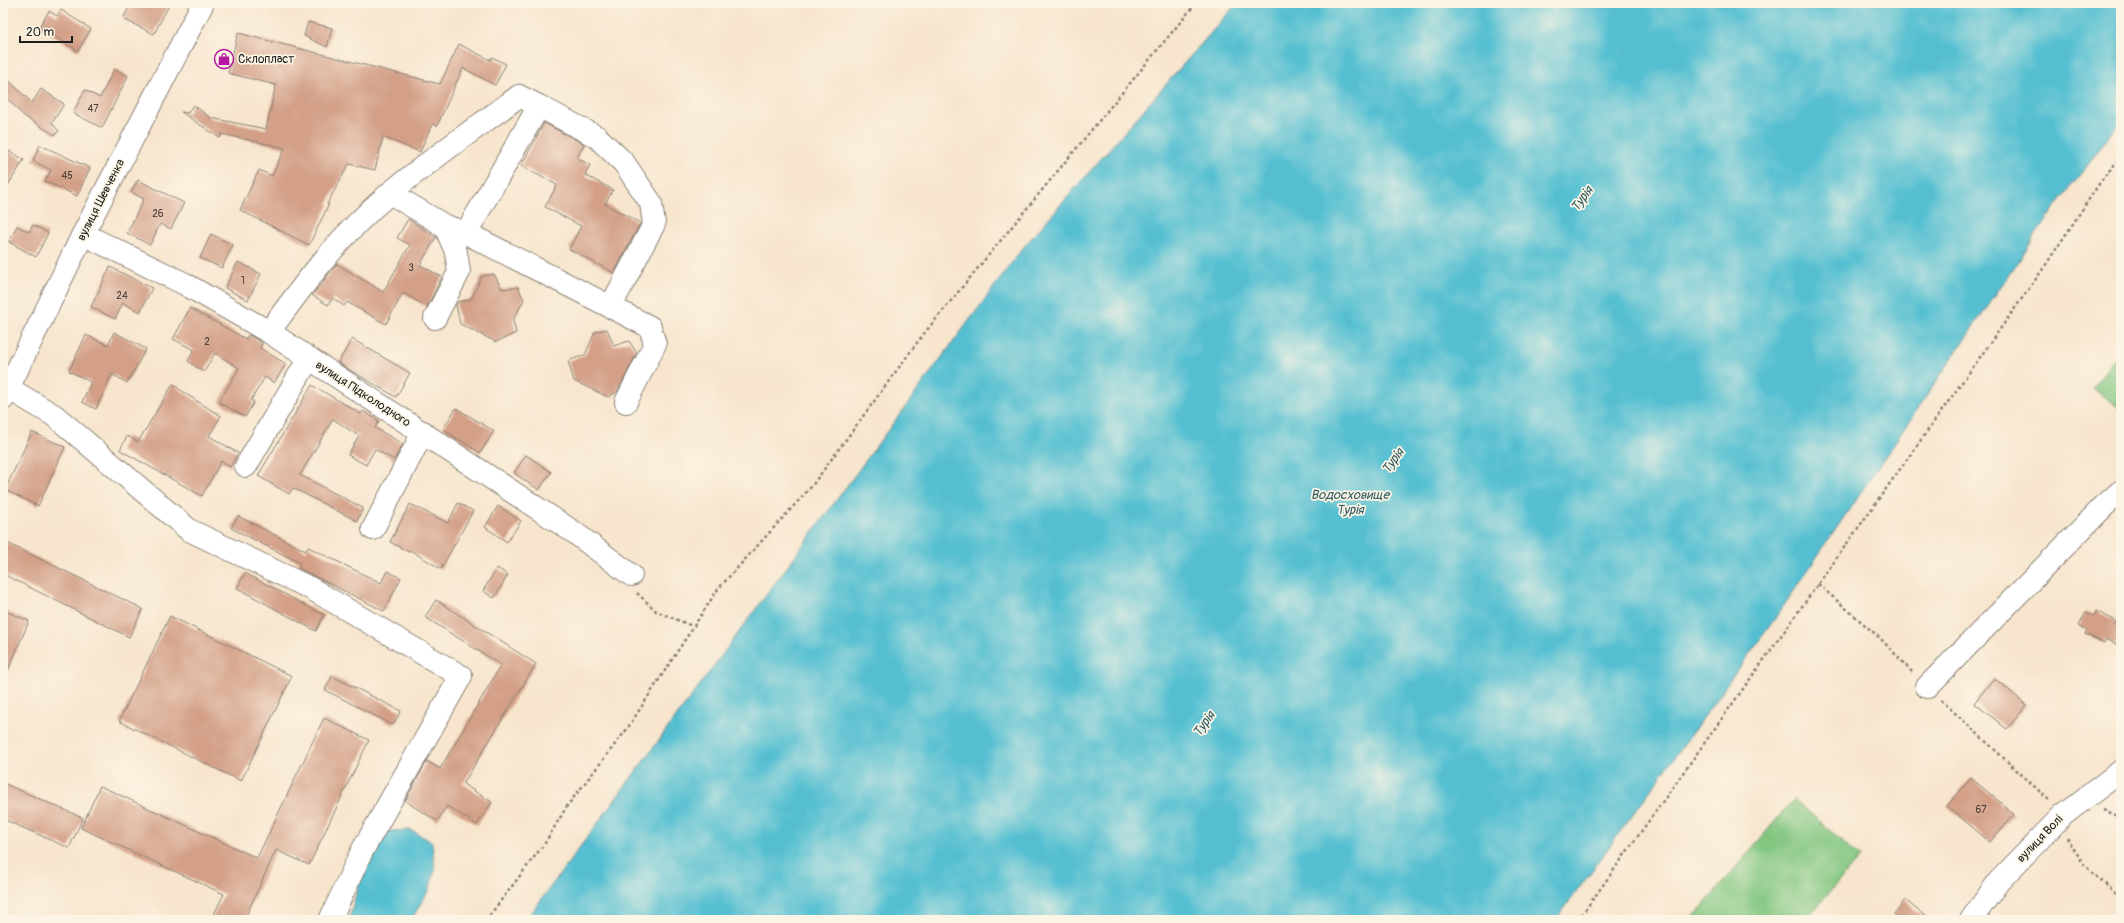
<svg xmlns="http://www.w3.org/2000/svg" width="2124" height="923" viewBox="0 0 2124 923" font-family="Pangolin,sans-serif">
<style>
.green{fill:#82c681;stroke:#4f714e}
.water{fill:#55bfd1;stroke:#386e76}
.building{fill:#d39f87}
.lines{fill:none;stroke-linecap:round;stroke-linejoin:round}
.minor-casing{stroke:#8a8074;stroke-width:24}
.path{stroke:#8a8074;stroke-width:2.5;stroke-dasharray:3 3;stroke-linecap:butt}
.minor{stroke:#fff;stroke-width:22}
.labels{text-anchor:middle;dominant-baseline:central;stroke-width:3.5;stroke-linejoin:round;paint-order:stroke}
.number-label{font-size:10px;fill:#4a3d37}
.poi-label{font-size:12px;fill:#1c1c1c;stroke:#fcf5e5;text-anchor:start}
.street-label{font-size:12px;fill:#1c1c1c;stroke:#fcf5e5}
.water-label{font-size:13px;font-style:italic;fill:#335d64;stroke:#fcf5e5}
</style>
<rect width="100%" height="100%" fill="#fcf5e5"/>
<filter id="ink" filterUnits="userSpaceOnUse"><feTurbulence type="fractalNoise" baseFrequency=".025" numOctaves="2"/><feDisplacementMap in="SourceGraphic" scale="8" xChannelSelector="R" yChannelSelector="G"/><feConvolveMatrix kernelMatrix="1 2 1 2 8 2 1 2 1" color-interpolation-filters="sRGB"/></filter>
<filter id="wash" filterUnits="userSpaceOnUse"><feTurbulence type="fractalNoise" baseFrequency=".012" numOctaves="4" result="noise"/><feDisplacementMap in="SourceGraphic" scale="16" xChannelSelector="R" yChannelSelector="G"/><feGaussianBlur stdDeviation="0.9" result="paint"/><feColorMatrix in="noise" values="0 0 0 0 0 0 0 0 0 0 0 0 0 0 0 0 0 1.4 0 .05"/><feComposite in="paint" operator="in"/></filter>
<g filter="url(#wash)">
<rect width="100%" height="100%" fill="#f7e5cd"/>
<path class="green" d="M2121,350V409L2092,388Z
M1794,799L1860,857L1805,920H1691Z"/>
<path class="water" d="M1237,3H2121V120L2046,220L1774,620L1556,920H526L1022,249Z
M411,830L432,842L435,870L429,890L411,920H349C358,886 365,859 388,831Z"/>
<g id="blocks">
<path class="building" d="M131,3H170L154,34L123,19Z
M61,10L91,29L78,51L39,27L49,11L57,16Z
M308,22L332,28L327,47L304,36Z
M238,33L440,84L459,44L490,60L492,57L506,64L495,85L463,68L437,126L432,124L420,152L383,137L375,170L349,164L327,204H329L309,245L240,210L259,170L272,176L285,148L222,134L220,138L181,112L188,113L193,105L211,118L266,129L276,85L228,73Z
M114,69L128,76L102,128L73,113L85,90L100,98Z
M3,75L32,103L41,89L64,104L52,123L59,131L55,135L24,116L3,94Z
M544,123L584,144L577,158L590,165L585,175L613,190L605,204L640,223L614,273L569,249L581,226L545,207L557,185L521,166Z
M40,145L90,168L77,196L45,181L51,170L33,161Z
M10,151L24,160L3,193V163Z
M138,180L184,203L171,229L160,224L150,245L127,233L144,199L131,192Z
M408,219L436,237L420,265L442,277L427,307L403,293L386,324L347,302L344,306L333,298L328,305L312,295L337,264L383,292L410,245L397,238Z
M33,225L48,233L36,257L9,242L17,226L29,232Z
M211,234L233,245L222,268L200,258Z
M238,262L261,274L248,300L225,288Z
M110,267L152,288L140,312L123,303L115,319L91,307Z
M494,274L502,289L518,287L524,300L513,320L516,333L496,342L460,324L456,305L458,302L471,299L482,276Z
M190,308L246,339L249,335L262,343L260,348L286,364L274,383L265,377L251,400L254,402L245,417L219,402L239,368L215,353L204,372L188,361L194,350L173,339Z
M607,329L614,346L629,341L637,353L617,392L608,397L574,381L568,361L585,355L595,332Z
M114,332L146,349L127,383L112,374L96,409L82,402L91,382L69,371L86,335L108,345Z
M352,339L410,373L396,397L338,363Z
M173,384L186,394L221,416L209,436L238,453L230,467L221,461L202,496L120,450L127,436L138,442Z
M312,385L361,414L363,411L379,421L375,428L403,444L394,460L375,449L366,465L348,455L359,436L333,419L300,475L363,508L357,521L293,488L289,494L258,476Z
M456,408L494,431L480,453L443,429Z
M32,432L65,447L38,506L5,490Z
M526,455L551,472L539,490L514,473Z
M458,503L473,511L441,569L410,550L409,552L390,542L410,504L448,523Z
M498,506L521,521L507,542L485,527Z
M238,516L306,551L308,547L381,583L387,571L401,578L384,611L298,568L300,563L231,528Z
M3,541L143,609L129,637L3,574Z
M497,568L508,575L494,598L483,591Z
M245,573L324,615L316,631L237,588Z
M436,600L536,664L463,784L492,802L477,825L447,806L437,821L405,801L427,761L440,769L501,665L425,617Z
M3,610L29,621L3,682Z
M2096,611L2116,621L2115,624L2121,627V646L2106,639L2104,643L2085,634L2087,630L2079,626L2086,612L2094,616Z
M170,616L292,676L241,781L119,721Z
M332,676L401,711L393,725L325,690Z
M1994,678L2027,705L2007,729L1974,703Z
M324,718L369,740L309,865L276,850L244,920H211L224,894L81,828L100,786L257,858Z
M1971,778L2014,814L1990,842L1947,806Z
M3,783L83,818L69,848L3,819Z
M1905,900L1930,920H1901L1894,914Z"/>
</g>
</g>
<g filter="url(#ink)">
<use href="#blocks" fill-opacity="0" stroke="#8a8074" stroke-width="1"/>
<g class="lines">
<g class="minor-casing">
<path id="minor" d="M539,106L597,137L624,163L651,203L654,224L611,306
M390,193L445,226L466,233L650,327L655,344L626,402
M83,234L185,284L269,332L575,533L631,575
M435,318L459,272L456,252L445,226
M269,332C305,282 342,233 390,193C431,159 476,128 519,96L539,106L466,233
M3,385L55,416L189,530L310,588L461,676L362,851L330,920
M3,399L83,234L203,3
M246,466L309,358
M373,529L423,432
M1927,687L2104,506L2121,491
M1971,920L1999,881L2063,815L2121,771"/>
</g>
<path class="path" d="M1818,584L1880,638L1914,674
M637,593L656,611L692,626
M1941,700L2050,801
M2103,810L2121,817
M2067,838L2085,866L2121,898
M486,920L545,843L567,806L627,729L718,589L811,487L922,336L1196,3
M1578,920L2043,269L2103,178L2121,157"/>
<use href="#minor" class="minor"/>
</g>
</g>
<defs>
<g id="shop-ring" transform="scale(1)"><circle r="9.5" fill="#fcf5e5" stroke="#b5179e" stroke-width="1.5"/><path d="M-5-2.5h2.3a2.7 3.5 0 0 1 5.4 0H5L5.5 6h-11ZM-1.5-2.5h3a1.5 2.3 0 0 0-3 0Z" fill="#b5179e"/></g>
</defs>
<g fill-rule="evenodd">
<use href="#shop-ring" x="224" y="59"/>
</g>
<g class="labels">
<g class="number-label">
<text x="93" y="109">47</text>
<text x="67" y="176">45</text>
<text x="158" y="214">26</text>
<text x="411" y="268">3</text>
<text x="243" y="281">1</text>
<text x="122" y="296">24</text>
<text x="207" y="342">2</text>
<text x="1981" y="810">67</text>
</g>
<g class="poi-label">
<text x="238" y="59">Склопласт</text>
</g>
<g class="street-label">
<text transform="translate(101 200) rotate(-63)">вулиця Шевченка</text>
<text transform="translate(363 394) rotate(33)">вулиця Підколодного</text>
<text transform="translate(2040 839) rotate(-46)">вулиця Волі</text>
</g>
<g class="water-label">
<text transform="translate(1582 199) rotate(-54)">Турія</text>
<text transform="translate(1393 461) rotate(-54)">Турія</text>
<text x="1350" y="495">Водосховище<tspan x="1350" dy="15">Турія</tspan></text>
<text transform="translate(1204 724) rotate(-54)">Турія</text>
</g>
</g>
<rect width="2124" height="923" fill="none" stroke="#fcf5e5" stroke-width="16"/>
<path d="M20 36v6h52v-6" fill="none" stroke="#1c1c1c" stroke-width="2"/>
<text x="26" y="36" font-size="12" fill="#1c1c1c" stroke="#fcf5e5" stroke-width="3" paint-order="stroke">20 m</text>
</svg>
